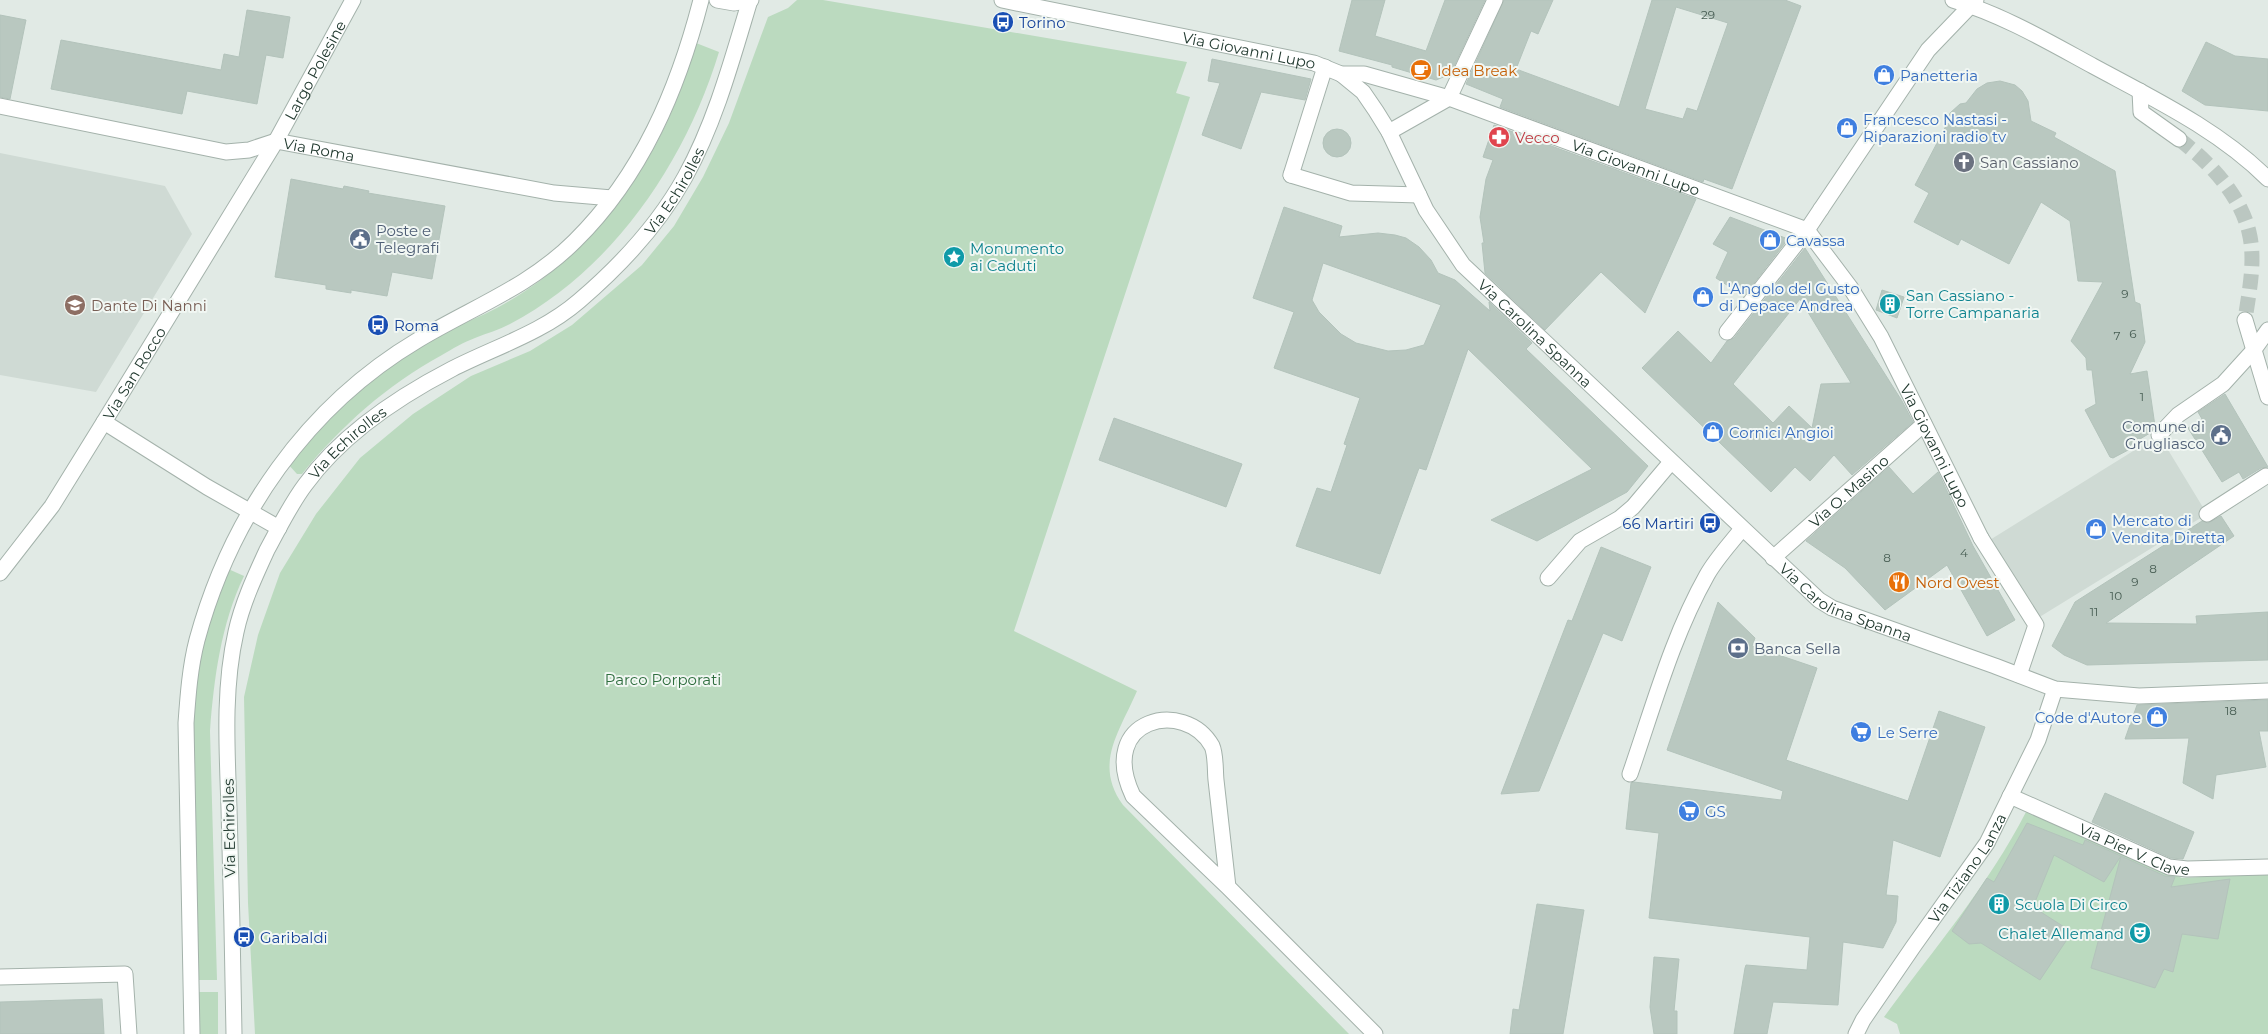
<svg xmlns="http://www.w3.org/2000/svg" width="2268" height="1034" viewBox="0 0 2268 1034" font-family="Montserrat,sans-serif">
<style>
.built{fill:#cfdad4}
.green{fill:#bbdabf}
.building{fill:#b9c8c0;stroke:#b3c3bb;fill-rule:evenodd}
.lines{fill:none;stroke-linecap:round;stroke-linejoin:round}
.minor-tunnel{stroke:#bbc7c1;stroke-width:15;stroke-dasharray:15 8;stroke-linecap:butt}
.pedestrian-casing{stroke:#a4b2ab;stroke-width:17}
.minor-casing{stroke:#a4b2ab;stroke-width:17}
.tertiary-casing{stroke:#a4b2ab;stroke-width:17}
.pedestrian{stroke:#fff;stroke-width:15}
.minor{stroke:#fff;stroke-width:15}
.tertiary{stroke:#fff;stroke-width:15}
.labels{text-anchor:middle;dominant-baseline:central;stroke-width:4;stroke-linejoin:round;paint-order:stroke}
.number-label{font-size:12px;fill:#485e54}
.transit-label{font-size:15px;fill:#164399;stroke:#f1f7f3;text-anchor:start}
.street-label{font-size:15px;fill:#223a30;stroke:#f1f7f3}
.food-label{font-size:15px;fill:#c56008;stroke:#f1f7f3;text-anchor:start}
.shop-label{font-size:15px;fill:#366cbe;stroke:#f1f7f3;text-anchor:start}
.health-label{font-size:15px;fill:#be3a42;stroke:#f1f7f3;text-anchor:start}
.worship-label{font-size:15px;fill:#5b616d;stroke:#f1f7f3;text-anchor:start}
.service-label{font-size:15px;fill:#4e5e75;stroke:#f1f7f3;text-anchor:start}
.culture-label{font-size:15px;fill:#0d838f;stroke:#f1f7f3;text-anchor:start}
.education-label{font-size:15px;fill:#785e54;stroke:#f1f7f3;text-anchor:start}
.park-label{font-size:15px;fill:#2f6e3f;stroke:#f1f7f3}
</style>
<rect width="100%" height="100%" fill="#e1eae5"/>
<path class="built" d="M0,153L165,186L192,234L96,392L0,375Z
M2159,435L2207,514L2033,621L1985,543Z"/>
<path class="green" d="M797,0H823L1187,62L1176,93L1190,97L1014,631L1137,691C1120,731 1093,764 1123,805L1349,1034H255L248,903L244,697L258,635L280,573L316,514L360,458L413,414L471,376L530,351L572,325L642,265L674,226L703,177L729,123L768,17L788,8Z
M696,43L719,52C686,161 613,270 510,324C499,330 487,333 475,338C464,342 452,349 442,355C387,385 341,426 302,474H297L287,463C302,445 317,424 334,409C355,391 378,373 400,357C431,334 471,323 504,304C603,248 666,151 696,43Z
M226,568L244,576C221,624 214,678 210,731L217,980H197L190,742L199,652Z
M2026,812L2182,878L2268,873V1034H1900L1897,1024L1884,1017C1933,950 1988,886 2026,812Z
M197,992H218V1034H198Z"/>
<path class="building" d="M1352,0H1385L1375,36L1426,51L1445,0H1485L1449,77L1446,76L1436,80L1392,67V65L1339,51Z
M1504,0H1553L1538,34L1531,31L1516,69L1619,107L1652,0H1785L1801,6L1732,189L1704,179L1703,182L1500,107L1503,99L1466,84ZM1676,7L1728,23L1697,111L1687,108L1683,119L1645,109Z
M247,10L290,17L283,58L266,55L257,104L187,91L182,114L51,89L61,40L221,70L224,54L239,57Z
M0,15L26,20L10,99L0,97Z
M2206,42L2235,56L2268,59V111L2205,105L2182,91Z
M1212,59L1311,79L1305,100L1261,92L1241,149L1202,135L1220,83L1208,81Z
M2000,81L2015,85L2022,91L2028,101L2031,121L2056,133L2054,137L2115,171L2135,302L2140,304L2145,342L2130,374L2147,371L2155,426L2150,433L2130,445L2132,448L2113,458L2110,457L2085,410L2096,404L2092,370H2087L2086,358L2071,341L2103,282L2078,281L2070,221L2041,202L2009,264L1961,239L1958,245L1914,222L1929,193L1915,185L1948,122L1950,113L1960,104L1966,103L1977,89L1987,83Z
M1494,125L1696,199L1645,313L1601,272L1545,330L1485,273L1482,243H1484L1480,217L1486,179L1493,160L1483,157Z
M1323 143a14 14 0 1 1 28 0a14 14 0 1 1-28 0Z
M291,179L343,189L344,186L369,191L368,193L445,206L432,279L392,272L387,296L351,290V293L326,289V285L275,277Z
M1284,207L1342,226L1339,237L1378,233L1395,235L1406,238L1419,247L1431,260L1438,273L1455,280L1490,311L1489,302L1532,343L1526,349L1648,466L1627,492L1537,541L1491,520L1592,469L1468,349L1426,470L1419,468L1380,574L1296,546L1317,488L1331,492L1347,445L1344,444L1360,398L1274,368L1294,312L1253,298ZM1323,263L1441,305L1424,345L1406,350L1388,351L1356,343L1341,334L1319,312L1312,300Z
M1730,217L1788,239L1744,296L1716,278L1728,252L1713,244Z
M1805,248L1902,401L1913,422L1852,475L1834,455L1810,481L1795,467L1771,492L1642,368L1678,331L1711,363L1727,341L1734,338ZM1800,299L1851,383L1821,384L1812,428L1789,406L1773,423L1733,384Z
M1882,290L1904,297L1897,318L1876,310Z
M2225,394L2268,467L2261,468L2243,479L2239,472L2222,482L2188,428L2202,419L2198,412Z
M1114,418L1242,464L1226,507L1099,460Z
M1889,467L1913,494L1938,472L1973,546L2015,620L1987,636L1947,565L1885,610L1845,568L1806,541Z
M2221,516L2234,536L2106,623L2197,624L2196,616L2268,612V660L2087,665L2064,655L2052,646L2075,602L2202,521L2208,523Z
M1601,547L1651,567L1622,641L1603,633L1539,791L1501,794L1568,620L1572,621Z
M1718,602L1755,638L1752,646L1817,668L1786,760L1908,801L1939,711L1985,727L1940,857L1893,840L1886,895L1898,896L1896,922L1883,948L1843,942L1838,1005L1773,1002L1767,1034H1734L1745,968L1746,965L1807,970L1810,937L1649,918L1659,833L1626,829L1631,783L1634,782L1781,800L1783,791L1667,750Z
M2268,700V731H2259L2266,767L2216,775L2213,799L2183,783L2189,738L2125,739L2137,705Z
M2105,793L2194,832L2183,859L2171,858L2092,822Z
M2027,823L2083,845L2085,840L2121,856L2104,882L2054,855L2033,907L2072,932L2040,980L1981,943L1969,944L1952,931L1987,878L1994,882Z
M2121,856L2165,876L2175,877L2171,887L2230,879L2218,939L2182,934L2173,972L2164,969L2155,988L2091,968Z
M1537,904L1584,910L1563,1034H1510L1513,1009L1519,1010Z
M1654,957L1679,959L1674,1011H1677V1034H1654L1650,1007Z
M102,999L104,1034H0V1002Z"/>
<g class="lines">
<path class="minor-tunnel" d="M2179,139C2209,162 2240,194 2249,232C2256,260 2249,292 2245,320"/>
<g class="pedestrian-casing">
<g id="pedestrian">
<path d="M1291,175L1325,67"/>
<path d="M1727,332L1807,230L1821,209"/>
<path d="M2207,514L2266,476"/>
<path d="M1981,538L2036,625L2019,675"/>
<path id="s1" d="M1773,558L1924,424"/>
<path d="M1630,774C1653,708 1672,637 1707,575C1716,559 1730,544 1741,530"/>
</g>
</g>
<g class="minor-casing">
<g id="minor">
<path id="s2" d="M1002,0L1314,63L1341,74H1364L1449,98L1807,230L1850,287L1881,337L1981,538"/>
<path d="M1953,0C2003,15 2047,41 2093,66C2154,99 2219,130 2268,179"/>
<path id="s3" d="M1341,74L1363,92L1376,111L1389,132L1426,210L1463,265L1819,600L1832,608L1995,666L2055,689L2139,696L2268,691"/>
<path d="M2140,91L2141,112L2179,139"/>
<path d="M1449,98L1495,0"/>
<path d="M1389,132L1449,98"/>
<path d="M1291,175L1351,193L1419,195"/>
<path d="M1821,209L1928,50L1976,0"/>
<path d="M2245,320L2268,397"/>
<path d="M104,422L207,487L279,528"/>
<path d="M2159,435L2178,415L2223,384L2253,351L2268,330"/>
<path id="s4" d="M0,573L52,506L104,422L276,141L353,0"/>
<path d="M1548,578L1580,541L1620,518L1633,507L1671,462"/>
<path id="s5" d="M2010,796L2169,867L2187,869L2268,867"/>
<path d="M1228,887C1224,852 1220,816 1216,780C1215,771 1216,755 1212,746C1185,698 1096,718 1133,796L1228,887L1375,1034"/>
<path d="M0,977L125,974L129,1034"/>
<path id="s6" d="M1856,1034L1863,1020L1913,947L1987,843L2038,740L2055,689"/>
</g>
</g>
<g class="tertiary-casing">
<g id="tertiary">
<path d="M717,0L734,3L751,0"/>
<path id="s7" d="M0,106L226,152L249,150L276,141L554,193L612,198"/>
<path d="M192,1034L186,723C188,695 190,667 197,640C231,515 307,406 418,340C473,307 529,287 575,241C642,175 678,89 701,0"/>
<path id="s8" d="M234,1034C233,959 231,883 229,808C227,749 223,689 236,632C242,604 255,576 267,550C279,528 290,505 305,485C341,435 398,397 452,369C495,347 542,333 579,301C620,266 659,224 685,177C715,123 732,60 750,0"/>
</g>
</g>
<use href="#pedestrian" class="pedestrian"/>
<use href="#minor" class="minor"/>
<use href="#tertiary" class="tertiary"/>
</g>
<defs>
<g id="bus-disc" transform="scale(1.125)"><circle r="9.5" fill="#1a4fb4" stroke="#f1f7f3"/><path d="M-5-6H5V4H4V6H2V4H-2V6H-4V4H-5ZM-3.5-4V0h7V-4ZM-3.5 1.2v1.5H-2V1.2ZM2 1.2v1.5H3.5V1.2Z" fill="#fff"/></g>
<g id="cafe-disc" transform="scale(1.125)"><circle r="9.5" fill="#e8710a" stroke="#f1f7f3"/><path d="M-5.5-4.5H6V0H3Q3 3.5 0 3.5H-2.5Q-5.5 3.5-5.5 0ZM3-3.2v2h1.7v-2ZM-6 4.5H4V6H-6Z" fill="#fff"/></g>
<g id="shop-disc" transform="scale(1.125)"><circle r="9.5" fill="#3f7fe0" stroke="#f1f7f3"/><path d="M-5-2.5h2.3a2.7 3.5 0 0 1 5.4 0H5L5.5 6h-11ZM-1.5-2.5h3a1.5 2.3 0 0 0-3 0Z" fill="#fff"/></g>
<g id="pharmacy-disc" transform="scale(1.125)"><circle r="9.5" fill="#e0444e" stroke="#f1f7f3"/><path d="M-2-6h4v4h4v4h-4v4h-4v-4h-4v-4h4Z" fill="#fff"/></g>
<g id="church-disc" transform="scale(1.125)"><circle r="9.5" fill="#6b7280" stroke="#f1f7f3"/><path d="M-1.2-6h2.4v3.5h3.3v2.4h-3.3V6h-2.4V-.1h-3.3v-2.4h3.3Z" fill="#fff"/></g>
<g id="civic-disc" transform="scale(1.125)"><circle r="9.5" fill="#5c6f8a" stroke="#f1f7f3"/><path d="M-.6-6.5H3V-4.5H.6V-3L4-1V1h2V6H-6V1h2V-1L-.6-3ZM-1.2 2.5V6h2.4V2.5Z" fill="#fff"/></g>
<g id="sight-disc" transform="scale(1.125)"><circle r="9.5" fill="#0f9aa8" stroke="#f1f7f3"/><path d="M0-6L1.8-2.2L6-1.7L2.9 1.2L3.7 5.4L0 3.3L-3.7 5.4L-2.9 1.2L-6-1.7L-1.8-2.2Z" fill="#fff"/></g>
<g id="building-disc" transform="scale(1.125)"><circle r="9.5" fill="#0f9aa8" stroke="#f1f7f3"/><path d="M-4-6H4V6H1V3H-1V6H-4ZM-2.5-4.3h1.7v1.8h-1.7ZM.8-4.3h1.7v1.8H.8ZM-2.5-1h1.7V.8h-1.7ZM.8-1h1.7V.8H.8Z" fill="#fff"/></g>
<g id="school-disc" transform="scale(1.125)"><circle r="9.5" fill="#8d6e63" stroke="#f1f7f3"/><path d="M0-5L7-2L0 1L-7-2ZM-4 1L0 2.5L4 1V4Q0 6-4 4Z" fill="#fff"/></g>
<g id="restaurant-disc" transform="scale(1.125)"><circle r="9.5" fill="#e8710a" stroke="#f1f7f3"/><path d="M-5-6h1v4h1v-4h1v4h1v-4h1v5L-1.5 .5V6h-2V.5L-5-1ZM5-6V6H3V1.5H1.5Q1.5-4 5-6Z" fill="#fff"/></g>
<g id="bank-disc" transform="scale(1.125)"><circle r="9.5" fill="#5c6f8a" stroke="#f1f7f3"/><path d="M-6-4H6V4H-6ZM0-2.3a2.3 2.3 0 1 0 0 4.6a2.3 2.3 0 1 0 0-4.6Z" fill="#fff"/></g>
<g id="supermarket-disc" transform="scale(1.125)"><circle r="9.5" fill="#3f7fe0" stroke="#f1f7f3"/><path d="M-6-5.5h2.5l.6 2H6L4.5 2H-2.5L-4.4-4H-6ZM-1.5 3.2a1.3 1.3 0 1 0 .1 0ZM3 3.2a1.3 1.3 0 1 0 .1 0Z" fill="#fff"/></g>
<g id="theatre-disc" transform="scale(1.125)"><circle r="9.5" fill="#0f9aa8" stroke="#f1f7f3"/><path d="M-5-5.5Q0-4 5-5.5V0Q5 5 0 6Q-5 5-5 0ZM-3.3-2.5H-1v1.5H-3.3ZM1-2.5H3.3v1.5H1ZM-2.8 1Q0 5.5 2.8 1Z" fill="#fff"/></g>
</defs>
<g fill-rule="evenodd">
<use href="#bus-disc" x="1003" y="22"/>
<use href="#cafe-disc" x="1421" y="70"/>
<use href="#shop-disc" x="1884" y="75"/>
<use href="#shop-disc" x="1847" y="128"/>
<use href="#pharmacy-disc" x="1499" y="137"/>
<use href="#church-disc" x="1964" y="162"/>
<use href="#civic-disc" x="360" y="239"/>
<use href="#shop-disc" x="1770" y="240"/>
<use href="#sight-disc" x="954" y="257"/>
<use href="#shop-disc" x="1703" y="297"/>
<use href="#building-disc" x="1890" y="304"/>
<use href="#school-disc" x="75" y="305"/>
<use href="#bus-disc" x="378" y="325"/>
<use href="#shop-disc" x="1713" y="432"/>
<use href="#civic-disc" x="2221" y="435"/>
<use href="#bus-disc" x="1710" y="523"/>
<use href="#shop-disc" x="2096" y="529"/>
<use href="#restaurant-disc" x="1899" y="582"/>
<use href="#bank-disc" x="1738" y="648"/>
<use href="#shop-disc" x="2157" y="717"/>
<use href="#supermarket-disc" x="1861" y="732"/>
<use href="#supermarket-disc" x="1689" y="811"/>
<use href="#building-disc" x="1999" y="904"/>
<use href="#theatre-disc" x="2140" y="933"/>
<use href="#bus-disc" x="244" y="937"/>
</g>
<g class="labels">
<g class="number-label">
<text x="1708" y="14">29</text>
<text x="2125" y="293">9</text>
<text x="2133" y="333">6</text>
<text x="2117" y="335">7</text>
<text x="2142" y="396">1</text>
<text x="1964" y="552">4</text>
<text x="1887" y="557">8</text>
<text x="2153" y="568">8</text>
<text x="2135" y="581">9</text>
<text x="2116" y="595">10</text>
<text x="2094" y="611">11</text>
<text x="2231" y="710">18</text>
</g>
<g class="transit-label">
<text x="1019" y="22">Torino</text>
<text x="394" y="325">Roma</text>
<text x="1694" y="523" text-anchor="end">66 Martiri</text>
<text x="260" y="937">Garibaldi</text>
</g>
<g class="street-label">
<text stroke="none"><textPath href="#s2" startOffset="252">Via Giovanni Lupo</textPath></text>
<text stroke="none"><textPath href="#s4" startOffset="594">Largo Polesine</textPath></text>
<text stroke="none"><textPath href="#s7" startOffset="326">Via Roma</textPath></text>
<text stroke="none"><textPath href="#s2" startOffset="658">Via Giovanni Lupo</textPath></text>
<text stroke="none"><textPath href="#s8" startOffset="1046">Via Echirolles</textPath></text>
<text stroke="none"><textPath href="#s3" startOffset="328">Via Carolina Spanna</textPath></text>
<text stroke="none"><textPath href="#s4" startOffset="241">Via San Rocco</textPath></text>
<text stroke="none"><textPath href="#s8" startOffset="626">Via Echirolles</textPath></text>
<text stroke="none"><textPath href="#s2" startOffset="1092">Via Giovanni Lupo</textPath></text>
<text stroke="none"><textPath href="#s1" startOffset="101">Via O. Masino</textPath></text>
<text stroke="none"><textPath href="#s3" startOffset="742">Via Carolina Spanna</textPath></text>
<text transform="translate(229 828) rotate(-91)">Via Echirolles</text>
<text stroke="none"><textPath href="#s5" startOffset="136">Via Pier V. Clave</textPath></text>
<text stroke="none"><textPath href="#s6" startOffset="200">Via Tiziano Lanza</textPath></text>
</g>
<g class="food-label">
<text x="1437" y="70">Idea Break</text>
<text x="1915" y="582">Nord Ovest</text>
</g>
<g class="shop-label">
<text x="1900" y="75">Panetteria</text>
<text x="1863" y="119">Francesco Nastasi -<tspan x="1863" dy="17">Riparazioni radio tv</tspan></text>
<text x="1786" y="240">Cavassa</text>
<text x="1719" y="288">L'Angolo del Gusto<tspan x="1719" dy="17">di Depace Andrea</tspan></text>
<text x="1729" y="432">Cornici Angioi</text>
<text x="2112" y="520">Mercato di<tspan x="2112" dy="17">Vendita Diretta</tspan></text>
<text x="2141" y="717" text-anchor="end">Code d'Autore</text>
<text x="1877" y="732">Le Serre</text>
<text x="1705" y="811">GS</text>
</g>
<g class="health-label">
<text x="1515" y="137">Vecco</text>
</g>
<g class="worship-label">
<text x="1980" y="162">San Cassiano</text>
</g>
<g class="service-label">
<text x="376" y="230">Poste e<tspan x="376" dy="17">Telegrafi</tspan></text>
<text x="2205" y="426" text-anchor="end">Comune di<tspan x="2205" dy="17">Grugliasco</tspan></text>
<text x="1754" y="648">Banca Sella</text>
</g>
<g class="culture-label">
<text x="970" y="248">Monumento<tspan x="970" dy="17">ai Caduti</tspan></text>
<text x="1906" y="295">San Cassiano -<tspan x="1906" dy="17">Torre Campanaria</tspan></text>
<text x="2015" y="904">Scuola Di Circo</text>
<text x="2124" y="933" text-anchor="end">Chalet Allemand</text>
</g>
<g class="education-label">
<text x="91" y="305">Dante Di Nanni</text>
</g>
<g class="park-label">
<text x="663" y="679">Parco Porporati</text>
</g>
</g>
</svg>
